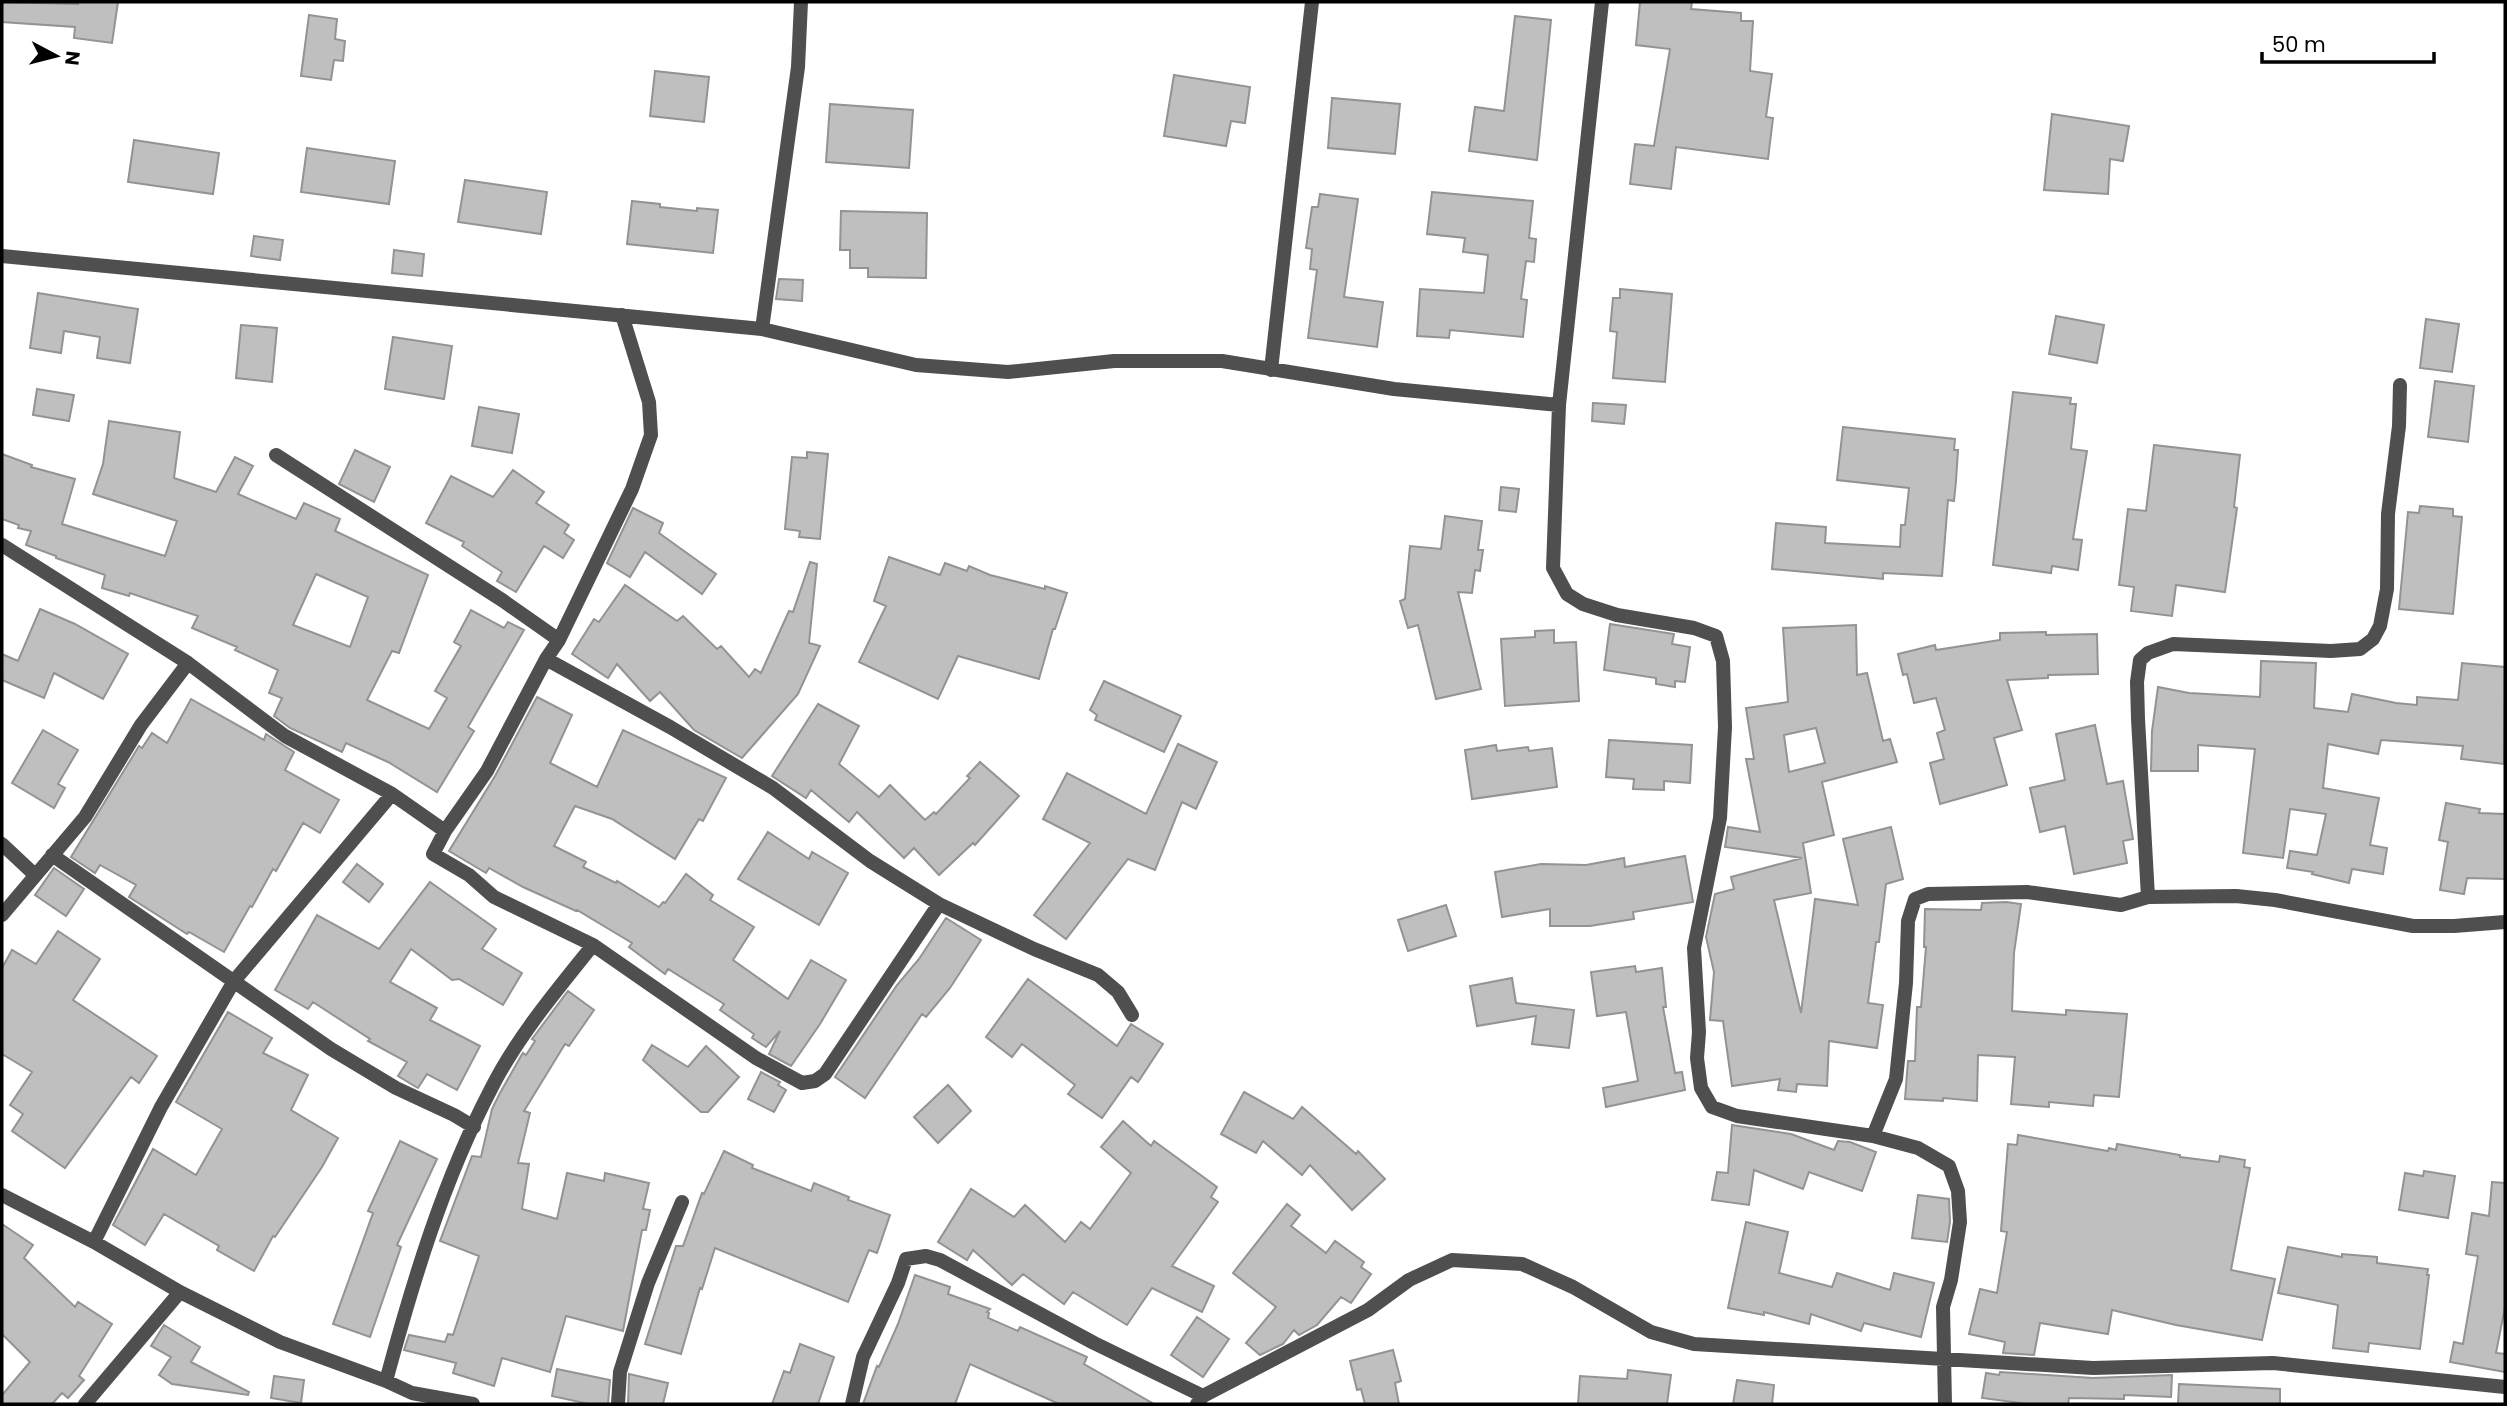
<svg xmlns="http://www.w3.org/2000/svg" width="2507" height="1406" viewBox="0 0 2507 1406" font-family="Poppins,sans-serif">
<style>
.building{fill:#bfbfbf;stroke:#939393;stroke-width:2;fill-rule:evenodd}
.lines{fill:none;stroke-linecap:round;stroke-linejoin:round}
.street{stroke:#4f4f4f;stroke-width:14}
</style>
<rect width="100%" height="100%" fill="#fff"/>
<path class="building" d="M2,2L78,4V2H118L112,43L74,38L75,27L2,22Z
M1640,2H1692L1691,9L1741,13V21H1753L1750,71L1772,74L1766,117L1773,118L1768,159L1676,147L1671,189L1630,184L1635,144L1654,146L1670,49L1636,45Z
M309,15L337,19L335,39L345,41L343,61L334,60L331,80L301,76Z
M1515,16L1551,20L1537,160L1469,151L1475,107L1504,111Z
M655,71L709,77L704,122L650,116Z
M1174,75L1250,87L1245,123L1231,121L1226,146L1164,136Z
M1332,98L1400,104L1395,154L1328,148Z
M830,104L913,110L909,168L826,162Z
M2052,114L2129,126L2123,161L2110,159L2108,194L2044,190Z
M134,140L219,153L213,194L128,182Z
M307,148L395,161L389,204L301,192Z
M465,180L547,192L541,234L458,222Z
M1432,192L1533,201L1529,238L1536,239L1534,262L1526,261L1521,299L1527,300L1523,337L1450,330L1449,338L1417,336L1420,289L1484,293L1488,255L1463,252L1465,238L1427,234Z
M1320,194L1358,199L1344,297L1383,302L1377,347L1308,338L1317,270L1310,269L1312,249L1306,248L1312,207H1318Z
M632,201L660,204V207L697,211V208L718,210L713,253L627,244Z
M841,211L927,213L926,278L868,277V268H850V250H840Z
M254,236L283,240L280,260L251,256Z
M394,250L424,254L422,276L392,273Z
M779,279L803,280L802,301L776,299Z
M1620,289L1672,294L1665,382L1613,378L1617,332L1610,331L1613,298H1620Z
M38,293L138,309L130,363L97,358L100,337L64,331L61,353L30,348Z
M2056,316L2104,325L2097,363L2049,354Z
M2426,319L2459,324L2452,372L2420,368Z
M241,325L277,328L272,382L236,378Z
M393,337L452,346L444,399L385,389Z
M2435,381L2474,386L2468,442L2428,437Z
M37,389L74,395L69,421L33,415Z
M2013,392L2071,398L2070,404H2076L2071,449L2087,451L2073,539L2082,540L2078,570L2052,566L2051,573L1993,565Z
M1593,403L1626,405L1624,424L1592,421Z
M479,407L519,414L512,453L472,446Z
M109,421L180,432L174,478L216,492L235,457L253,466L238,494L296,519L304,503L340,519L335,531L428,575L399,653L392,651L367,700L429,729L447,698L435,691L461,646L454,642L471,610L504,628L508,622L524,630L468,727L474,731L437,792L388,762L346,743L342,752L290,728L274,716L282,698L269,693L278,670L235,650L237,647L192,628L198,616L130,593L129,596L102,588L105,575L56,558V556L26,545L31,531L18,528L19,525L2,519V454L32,465L31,467L75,479L62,524L165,556L177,521L93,494L103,464ZM316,574L368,597L350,647L293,625Z
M1843,427L1955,439L1954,450H1958L1956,481L1954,501L1948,500L1942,576L1883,573V579L1772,569L1776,523L1826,527L1825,543L1900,547L1901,525H1905L1909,488L1837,480Z
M2154,445L2240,455L2234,507L2237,508L2225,592L2176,585L2172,616L2131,611L2134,587L2119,585L2128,509L2146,511Z
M355,450L390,467L374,502L339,484Z
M807,452L828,454L820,539L799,537L800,531L785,529L792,457L807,458Z
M513,470L544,492L536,503L569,525L564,533L574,540L563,558L544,546L516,592L497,581L502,572L462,546L464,542L426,523L451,476L493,497Z
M1501,487L1519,489L1516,512L1499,510Z
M2420,506L2453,509V516L2462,517L2453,614L2399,609L2408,512L2419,513Z
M633,508L663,523L659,533L716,574L702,594L645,552L630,577L607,563Z
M1445,516L1482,521L1478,550H1483L1480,571L1475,570L1472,593L1458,592L1481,689L1436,699L1418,625L1408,628L1400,601L1405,599L1410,546L1441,549Z
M889,557L940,575L945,563L967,571L969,566L990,575L1045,589V586L1067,593L1055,629H1053L1039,679L958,656L938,699L859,662L886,606L874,601Z
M810,562L817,564L809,643L820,646L798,694L742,758L694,730L660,692L650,701L617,664L608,678L572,654L594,619L599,622L625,585L677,621L683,616L717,649L721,646L749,677L755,669L761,673L789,611L793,612Z
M40,609L75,624L128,654L103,699L54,673L44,698L2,680V654L18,661Z
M1610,624L1674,634L1672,644L1690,647L1685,682L1675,681V687L1656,684V678L1604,670Z
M1856,625L1857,675L1867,673L1883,741L1890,739L1897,762L1822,782L1834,835L1803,843L1811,893L1774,900L1801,1013L1815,899L1858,905L1843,839L1891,827L1903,879L1886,884L1879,942H1876L1868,1003L1883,1005L1877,1048L1829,1041L1827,1086L1797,1084L1796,1092L1778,1090L1780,1079L1732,1086L1723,1021L1710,1020L1714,972L1706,937L1715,894L1734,889L1731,877L1802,858L1725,847L1728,827L1760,832L1746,759H1754L1746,708L1788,702L1783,628ZM1816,728L1825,763L1789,772L1784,735Z
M1554,630V643L1576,642L1579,701L1505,706L1501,639L1535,637V631Z
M2046,632V635L2097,634L2098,674L2048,675V678L2007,680L2022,730L1994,738L2007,785L1940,804L1930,763L1944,759L1937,733L1945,730L1936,698L1914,703L1907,674L1903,675L1898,654L1935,645L1936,650L2000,640V633Z
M2261,661L2316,663L2314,708L2348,712L2352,694L2396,703L2417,705V697L2458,700L2462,663L2505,667L2504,764L2461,759L2463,746L2381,740L2378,754L2328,744L2323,788L2379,798L2370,845L2387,848L2383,874L2352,869L2349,883L2312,874L2313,872L2287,868L2290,851L2317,855L2326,814L2290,809L2283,858L2243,853L2255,749L2198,745V771H2151L2152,731L2158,687L2189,693L2260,697Z
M1104,681L1181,716L1164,752L1095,720L1097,715L1090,710Z
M537,697L572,715L550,763L597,787L623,730L726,778L703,821L699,819L675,859L612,819L575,806L554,846L586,862L583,867L616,883L617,881L659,907L663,902L665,903L686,874L713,895L710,900L754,927L733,960L788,999L811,960L846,980L820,1024L791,1066L769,1054L780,1031L766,1047L752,1038L754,1034L720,1010L724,1004L668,969L665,974L629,947L632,943L577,910L576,911L523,887L489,868L486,873L449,851L495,776Z
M191,699L264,740L266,734L294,752L285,770L339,800L320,833L303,823L276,871L273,869L252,907L250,906L224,952L189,932L187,934L129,897L136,885L100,865L95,873L71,857L139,746L142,748L152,733L167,743Z
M818,704L859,726L839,764L879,797L890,785L925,820L934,812L936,814L970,778L967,776L980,762L1019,796L975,845L973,843L939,875L914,848L904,858L857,812L849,822L811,790L806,798L772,776Z
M2095,725L2107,784L2123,781L2133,839L2123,841L2127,863L2074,874L2065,826L2040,832L2030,788L2065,780L2056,734Z
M43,730L78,750L58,784L65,788L54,808L12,783Z
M1609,740L1692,745L1690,783L1664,781V790L1633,789L1634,779L1606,777Z
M1178,744L1217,762L1196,809L1182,802L1155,870L1128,859L1066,939L1034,915L1090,843L1043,819L1067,773L1146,814Z
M1496,745L1497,751L1528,747L1529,751L1552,748L1557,787L1472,799L1465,750Z
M2446,803L2480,809L2479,813L2505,814V879L2467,878L2464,894L2440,890L2448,842L2439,840Z
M768,832L809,859L812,852L848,873L819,925L738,879Z
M1685,856L1693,902L1633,912L1634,919L1590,926H1550V909L1502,917L1495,872L1541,864L1586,865L1624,858L1625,867Z
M357,864L383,884L369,902L343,882Z
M54,868L84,889L66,916L35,895Z
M430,882L496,929L482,949L522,973L503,1005L459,979L452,980L411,949L390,982L437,1008L430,1020L480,1046L457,1090L427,1074L418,1088L411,1084L398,1076L407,1062L368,1041L370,1039L313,1002L308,1009L275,990L317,915L379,949Z
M2006,902L2021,904L2014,953L2012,1011L2066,1015V1010L2127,1014L2119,1097L2094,1095L2093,1106L2049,1102V1107L2011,1104L2015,1057L1978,1055L1977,1101L1943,1098V1101L1905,1099L1908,1061H1915L1917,1007H1921L1926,947H1924L1925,909L1981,910L1982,903Z
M1446,905L1456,936L1408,951L1398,920Z
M946,918L981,940L950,988L926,1017L922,1014L865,1098L835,1077L897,985L919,959Z
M58,931L100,959L73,1000L157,1056L139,1083L131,1077L65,1168L12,1131L23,1114L10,1105L32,1072L2,1054V968L12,950L36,964Z
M1635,966L1636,972L1662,968L1666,1007H1663L1675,1073L1682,1072L1685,1090L1606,1107L1603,1088L1638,1081L1626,1012L1597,1016L1591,972Z
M1512,978L1516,1003L1574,1010L1569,1048L1532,1044L1536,1016L1477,1026L1470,986Z
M1028,979L1117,1046L1131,1024L1163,1044L1138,1082L1131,1077L1102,1118L1068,1094L1075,1085L1022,1044L1012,1057L986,1037Z
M568,991L594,1010L569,1046L565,1044L524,1111L530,1113L518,1163L529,1164L522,1209L557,1219L567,1173L604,1181L605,1173L649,1183L643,1209L650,1210L646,1230H642L623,1331L566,1316L550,1372L502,1358L494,1386L453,1373L456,1363L404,1350L409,1335L445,1342L448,1334L453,1335L479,1256L440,1241L472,1156L481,1157L492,1109L500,1093L521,1056L523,1053L526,1055L535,1041L532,1039Z
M228,1012L272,1038L263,1053L308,1075L291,1110L338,1138L322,1167L275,1237L273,1236L254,1271L217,1250L219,1246L164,1214L145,1245L113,1225L153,1149L196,1175L222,1129L176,1102Z
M652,1045L688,1067L706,1046L739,1077L708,1112H701L643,1060Z
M761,1072L780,1082L778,1085L786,1090L774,1112L748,1099Z
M948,1085L971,1111L938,1143L914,1117Z
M1244,1092L1293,1119L1302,1107L1356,1154L1358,1151L1385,1179L1352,1210L1310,1165L1302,1175L1263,1141L1256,1153L1221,1134Z
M1123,1121L1151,1146L1154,1141L1217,1187L1211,1197L1218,1202L1172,1266L1214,1286L1202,1312L1152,1288L1127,1325L1073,1292L1064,1304L1023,1274L1012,1285L973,1250L967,1260L938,1242L971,1189L1014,1217L1025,1205L1065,1242L1081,1222L1090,1229L1131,1173L1101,1147Z
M1732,1125L1791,1134L1834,1150L1838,1141L1850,1142L1876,1152L1862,1191L1809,1172L1803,1189L1754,1170L1749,1205L1712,1200L1717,1172L1728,1173Z
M2018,1135L2108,1151L2109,1148L2116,1150L2117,1144L2180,1155V1157L2219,1162L2220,1156L2245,1160L2244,1167L2250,1168L2231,1270L2275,1279L2262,1340L2176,1325L2112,1310L2108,1334L2040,1323L2034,1355L2003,1353L2005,1342L1969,1334L1980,1289L1997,1293L2007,1232L2001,1231L2008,1144L2017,1145Z
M400,1141L437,1159L397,1245L401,1247L370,1337L333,1324L373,1213L368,1211Z
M724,1151L753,1165L752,1168L811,1191L814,1183L849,1197L848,1200L890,1215L877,1253L869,1250L848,1302L715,1248L702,1289L700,1288L681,1354L645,1344L676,1246H683L702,1193L704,1194Z
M2424,1171L2455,1176L2448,1218L2399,1210L2405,1173L2423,1176Z
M2492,1182L2505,1183V1307L2496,1353L2505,1354V1372L2450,1362L2454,1342L2463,1344L2478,1256L2466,1254L2472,1213L2489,1216Z
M1918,1195L1949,1199L1950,1222L1947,1242L1912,1238Z
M1287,1204L1300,1215L1291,1226L1326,1253L1335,1241L1364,1262L1361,1267L1371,1274L1351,1303L1341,1297L1317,1325L1299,1335L1294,1330L1283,1344L1260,1355L1246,1343L1276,1307L1233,1273Z
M1746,1222L1788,1232L1779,1273L1832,1287L1837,1273L1890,1290L1894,1273L1934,1283L1921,1337L1864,1323L1861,1331L1811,1314L1809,1324L1764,1312V1315L1728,1308Z
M2,1224L33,1245L24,1258L75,1307L78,1302L112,1324L79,1376L84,1380L68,1398L62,1393L52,1404H2V1395L30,1362L2,1334Z
M2288,1247L2342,1257V1254L2377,1257V1263L2428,1269L2427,1275H2429L2420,1349L2369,1343L2368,1352L2333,1348L2338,1305L2278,1293Z
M915,1275L950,1287L948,1294L990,1309L987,1312L989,1313L988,1318L1018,1331L1020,1327L1087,1357L1084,1364L1154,1404H1059L970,1364L955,1404H863L877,1366L879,1367L898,1324Z
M1197,1317L1229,1339L1203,1377L1171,1355Z
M164,1325L200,1347L191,1362L249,1392L248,1395L172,1384L159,1375L171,1357L151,1346Z
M800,1344L834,1357L818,1404H772L784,1371L790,1373Z
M1393,1350L1401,1381L1395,1383L1399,1404H1365L1361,1389L1357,1390L1350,1361Z
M557,1369L610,1380L608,1404H589L552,1396Z
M1628,1370L1671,1375L1667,1404H1578L1580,1376L1627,1379Z
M2000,1372L2093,1378L2172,1375L2171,1397L2124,1395V1399L2069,1398L2068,1404H2028L1982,1398L1986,1373L1999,1375Z
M629,1374L668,1383L663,1404H628Z
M274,1376L304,1380L301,1403L271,1398Z
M1737,1380L1774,1385L1772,1404H1733Z
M2179,1384L2280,1389V1404H2178Z"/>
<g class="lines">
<path class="street" d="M1602,2L1559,405L1553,568L1567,594L1583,604L1617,615L1694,628L1716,636L1723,661L1725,727L1720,818L1694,948L1699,1032L1697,1058L1701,1088L1712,1107L1737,1116L1873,1136L1896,1079L1906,983L1908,921L1915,899L1928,894L2027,892L2121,905L2148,897L2236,896L2275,900L2413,926H2454L2505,922
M2,256L762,329L916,365L1008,372L1114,361H1222L1394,389L1559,405
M762,329L798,67L801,2
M1271,370L1312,2
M276,455L502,600L559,640
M2,545L188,663L285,736L392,794L445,831L487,771L546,659L559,640L632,489L651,435L649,402L622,315
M546,659L670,727L773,788L870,861L939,904L1034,949L1098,975L1118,992L1132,1015
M445,831L433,854L469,875L494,897L593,945L756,1058L802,1083L815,1081L825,1074L939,904
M2,844L35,875
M52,855L331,1049L396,1088L454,1115L474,1127
M2148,897L2138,719L2137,682L2140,660L2148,653L2173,644L2331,651L2360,649L2373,639L2380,626L2387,589L2388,514L2399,426L2400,385
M2,915L85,817L141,725L188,663
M1873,1136L1918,1148L1949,1166L1958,1191L1960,1222L1951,1280L1943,1307L1945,1404
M2,1195L94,1242L180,1292L280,1342L386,1381L412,1393L473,1404
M94,1242L161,1107L234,981L392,794
M386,1381C413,1281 443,1181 491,1089C517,1037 557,990 593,945
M85,1404L180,1292
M618,1404L620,1372L648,1283L682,1202
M852,1404L863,1357L898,1283L906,1259L926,1256L940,1260L1094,1343L1203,1396
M1197,1404L1203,1396L1368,1310L1409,1280L1452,1260L1522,1264L1573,1287L1651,1332L1694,1344L2093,1368L2273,1363L2505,1387"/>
</g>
<rect width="2507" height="1406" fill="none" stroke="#000000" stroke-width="7"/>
<g transform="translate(56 56) rotate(97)" stroke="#ffffff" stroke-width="5" paint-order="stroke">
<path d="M0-5L12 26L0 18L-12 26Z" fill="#000000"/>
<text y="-10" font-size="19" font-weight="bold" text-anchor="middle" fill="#000000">N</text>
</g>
<path d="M2262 52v10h172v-10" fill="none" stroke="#000000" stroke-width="3.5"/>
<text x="2272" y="52" font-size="21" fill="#000000" stroke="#ffffff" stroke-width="5" paint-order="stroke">50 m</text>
</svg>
